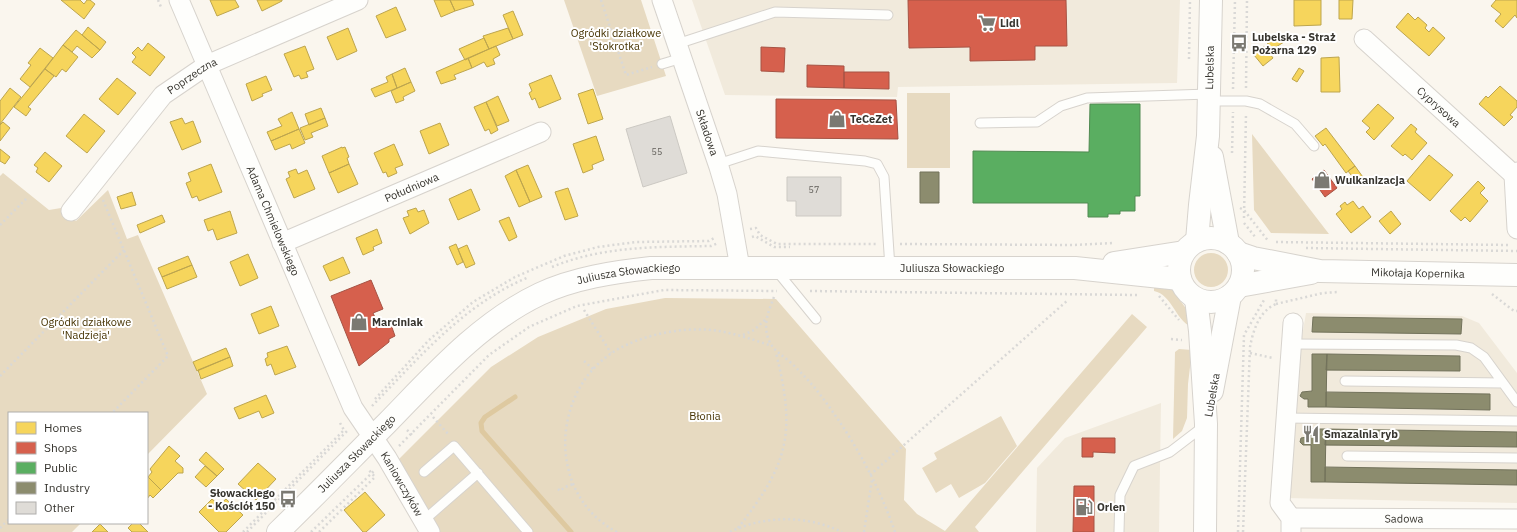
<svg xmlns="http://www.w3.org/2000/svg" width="1517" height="532" viewBox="0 0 1517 532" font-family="'IBM Plex Sans',sans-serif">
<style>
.built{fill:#f1eadc}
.green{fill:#e7dac1}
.homes{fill:#f6d55c;stroke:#bda54e}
.shops{fill:#d6604d;stroke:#a65344}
.public{fill:#5aae61;stroke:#508a52}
.industry{fill:#8c8c6e;stroke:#72725b}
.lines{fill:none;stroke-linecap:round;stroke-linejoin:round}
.stream{stroke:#dec9a0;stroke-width:5}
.building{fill:#dfdcd7;stroke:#ccc9c3}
.lane-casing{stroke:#d7d3cd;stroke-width:11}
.street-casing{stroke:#d7d3cd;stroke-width:21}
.secondary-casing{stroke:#d7d3cd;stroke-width:24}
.path{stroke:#d9d8d6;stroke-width:2.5;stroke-dasharray:2 3;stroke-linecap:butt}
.lane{stroke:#fefefc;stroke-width:9}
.street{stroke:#fefefc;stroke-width:19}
.secondary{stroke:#fefefc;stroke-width:22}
.labels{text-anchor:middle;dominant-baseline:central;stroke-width:4;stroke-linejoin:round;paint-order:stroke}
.number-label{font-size:9px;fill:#63605b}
.poi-label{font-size:11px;font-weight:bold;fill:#37352f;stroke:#fff;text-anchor:start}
.park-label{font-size:11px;fill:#463302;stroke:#fff}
.street-label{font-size:11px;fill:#37352f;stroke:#fff}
</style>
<rect width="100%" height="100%" fill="#faf6ee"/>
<path class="built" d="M692,0H1180L1177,83L898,87L897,97L725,95Z
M1306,313L1462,316L1479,323L1517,373V503L1286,498L1299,355Z
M1161,403L1159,532H1036L1037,468L1065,438Z"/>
<path class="green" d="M564,0H641L666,76L597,96Z
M907,93H950V168H907Z
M1252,134L1329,234L1271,233L1254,210Z
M3,173L49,210L61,208L76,221L108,190L127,239L138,235L207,394L147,455V413H9V523H81L72,532H0V176Z
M1194 270a17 17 0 1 1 34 0a17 17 0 1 1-34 0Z
M1154,283L1168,286L1172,289L1187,310L1191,327C1175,319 1172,295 1154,291Z
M665,298L776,299L906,449L904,500L917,514L945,531L1132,314L1147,327L975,527L979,532H439L397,461L491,367L538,337L606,309Z
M1179,349L1192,350L1188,384L1187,418L1182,431L1173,439L1175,352Z
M1001,416L1017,446L985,483L959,498L951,484L936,493L922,468L937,459L934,453Z"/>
<path class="homes" d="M61,0H80L84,4L87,0H90L95,4L84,19Z
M210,0H235L239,7L217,16Z
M257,0H282V1L262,11Z
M434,0H450L455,11L441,17Z
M450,0H472L474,5L455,11Z
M1294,0H1321V25L1294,26Z
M1339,0H1353L1352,19H1339Z
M1496,0H1517V18L1515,15L1503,28L1495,21L1501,14L1491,6Z
M396,7L406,30L386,38L376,16Z
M513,11L523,35L513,39L503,15Z
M1408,13L1415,20L1418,17L1427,25L1425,28L1429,32L1433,27L1445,38L1429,56L1396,27Z
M88,27L106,42L100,50L82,35Z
M348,28L357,51L337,60L327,37Z
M508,28L513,39L489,49L483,36Z
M76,30L100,50L92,58L77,46L72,52L63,45Z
M1280,36L1284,42L1271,50L1267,44Z
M484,38L489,49L465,60L459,49Z
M148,43L165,57L150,76L132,62L136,57L132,53L138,47L142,51Z
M63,45L78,57L66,72L62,69L56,77L45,69Z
M305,46L314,69L306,72L308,77L301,79L299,75L294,77L284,54Z
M496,46L500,55L493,59L495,64L487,67L484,62L472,68L468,58Z
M1264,46L1273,58L1263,66L1254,55Z
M40,48L53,58L30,87L20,79L31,65L28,63Z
M1339,57L1340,92H1321V58Z
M468,58L472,68L454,75L456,79L441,84L436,72Z
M405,68L411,82L397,88L392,74Z
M1299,68L1304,71L1297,82L1292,79Z
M45,69L54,76L28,107L31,109L26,116L14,107Z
M392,74L397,88L375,97L371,89L388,82L386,77Z
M551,75L561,99L539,108L535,98L532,100L529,93L532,91L529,84Z
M266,76L272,90L262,94L263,96L252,101L246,84Z
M117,78L136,93L118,115L99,99Z
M411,82L415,91L403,97L404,100L396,103L391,91Z
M1500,86L1517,101V107L1510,115L1513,117L1504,126L1479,104L1486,96L1488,98Z
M10,88L21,97L0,124V101Z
M593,89L603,119L588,124L578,94Z
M498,96L509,121L497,126L486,102Z
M486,102L498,130L491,134L489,129L485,131L474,107Z
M1378,104L1394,118L1374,140L1366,132L1370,128L1362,121Z
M321,108L325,118L309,125L305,114Z
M292,112L299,129L271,141L267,132L282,126L278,119Z
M84,114L105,131L87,153L66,136Z
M182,118L185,124L193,121L201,142L182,150L170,122Z
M325,118L328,126L311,133L313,137L305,140L300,128Z
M3,122L10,128L0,141V125Z
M440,123L449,145L429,154L420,131Z
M1411,124L1417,129L1415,132L1427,143L1412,160L1405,154L1403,156L1391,146Z
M1326,128L1355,166L1346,173L1325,144L1323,146L1315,136Z
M299,129L305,143L292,149L290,144L275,150L271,141Z
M596,136L604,160L592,165L593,169L583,173L573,144Z
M394,144L403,165L395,168L397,173L388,177L386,172L383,173L374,153Z
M342,147V148L345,147L349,157L347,158L349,164L329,173L322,156Z
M0,149L10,157L5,164L0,161Z
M45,152L62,166L49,182L36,172L38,168L34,165Z
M1429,155L1453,175L1430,201L1407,181Z
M211,164L222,192L199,201L197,196L192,198L186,183L191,181L188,173Z
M349,164L358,184L338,193L329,173Z
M528,165L542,197L530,202L516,170Z
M1355,166L1365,180L1358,184L1348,171Z
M296,169L298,174L307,170L315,189L294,198L286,179L290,177L288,172Z
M516,170L530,202L519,207L505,176Z
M1478,181L1485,188L1480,193L1488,201L1470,222L1465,217L1461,221L1450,211Z
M568,188L578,216L565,220L555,192Z
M471,189L480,210L458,220L449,199Z
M132,192L136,205L121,209L117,197Z
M1353,201L1359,209L1363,206L1371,217L1351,233L1336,214L1342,209L1340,206L1345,202L1347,205Z
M416,208L418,212L424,210L429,223L410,234L403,218L409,216L407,211Z
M230,211L237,233L217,240L213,229L208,231L204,220Z
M1391,211L1401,224L1390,234L1379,221Z
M162,215L165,222L140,233L137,225Z
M509,217L517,237L509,241L499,221Z
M377,229L382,243L373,247L374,250L363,255L356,238Z
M456,244L463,262L457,265L449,247Z
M467,245L475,264L466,268L458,249Z
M248,254L258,278L240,286L230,262Z
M188,256L192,265L162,277L158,268Z
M343,257L350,273L330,281L323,266Z
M192,265L197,277L167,289L162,277Z
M271,306L279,326L259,334L251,314Z
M287,346L296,367L275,375L271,364L267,366L265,359L268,357L267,353Z
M226,348L230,357L197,371L193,362Z
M230,357L233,366L201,379L198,370Z
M266,395L274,413L262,418L259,411L239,419L234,408Z
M169,446L180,456L175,461L183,468V473H178L161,490L148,477L152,472L150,469Z
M206,452L224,469L217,476L199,460Z
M258,463L276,479L256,500L238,484Z
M205,466L217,476L206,487L195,477Z
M147,476L161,490L153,498L150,495L147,499Z
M365,492L385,515L366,532H363L344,510Z
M212,499L219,505L226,499L243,515L226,532H219L199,512Z
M133,523H139L148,532H132L128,528Z
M100,524L108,532H92Z"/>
<path class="shops" d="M908,0H1066L1067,46H1035V60L970,61V47L909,48Z
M761,47L785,48L784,72L761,71Z
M807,65L844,66V88L807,87Z
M844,72H889V89L844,88Z
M776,99L896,100L898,139L776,138Z
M1324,170L1337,188L1325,197L1312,179Z
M371,280L383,309L373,313L378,324L389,319L395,336L389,339V342L359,366L331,296Z
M1082,438H1115V453L1093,452V457H1082Z
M1074,486H1094V532H1073Z"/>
<path class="public" d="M1090,104H1140V196H1135V211H1120V214H1108V217H1088V203H973V151L1089,152Z"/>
<path class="industry" d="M920,172H939V203H920Z
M1313,317L1462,319L1461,334L1312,332Z
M1312,354H1327L1326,407H1308V399H1304L1300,396L1302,392L1312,391Z
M1327,354L1460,356V371L1326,370Z
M1326,392L1490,394V410L1326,407Z
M1308,429H1326L1325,482H1311V445H1303L1300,442L1301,438L1307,437Z
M1326,429L1517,432V447L1325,445Z
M1325,467L1517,470V485L1325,482Z"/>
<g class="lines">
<path class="stream" d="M515,397L485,417L481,423L482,431L571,532"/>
</g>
<path class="building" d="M670,116L687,173L643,187L626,129Z
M787,177H841V216H796V201H787Z"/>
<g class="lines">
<g class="lane-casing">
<path id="lane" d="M677,44L775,12L888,15
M662,64L682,58
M1209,101H1246L1260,104L1295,124L1314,146
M980,123L1037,122L1061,106L1087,98L1209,94
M718,164L758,151L865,161L877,164L884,177L890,268
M776,270L816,319
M1292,344L1456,345L1471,348L1484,357L1517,402
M1345,381L1503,383
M1285,418L1517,421
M1347,456L1517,458
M424,472L454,446L528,532
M423,521L478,473
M1119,532L1120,495L1134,466L1170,452L1204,426"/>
</g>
<g class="street-casing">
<g id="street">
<path id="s1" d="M179,0L353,408L387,458L430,532"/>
<path id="s2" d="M662,0L719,167L727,194L740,268"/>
<path id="s3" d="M1364,39L1514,175"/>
<path d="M1517,172L1514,175L1517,229"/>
<path id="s4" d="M71,211L163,95L207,65L358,0"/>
<path id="s5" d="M282,243L541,132"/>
<path id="s6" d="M1291,518L1517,519"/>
<path d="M1291,532V518L1280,503L1293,323"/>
</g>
</g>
<g class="secondary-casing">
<g id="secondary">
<path d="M1212,157L1228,243"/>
<circle cx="1211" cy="270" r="32"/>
<path id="s7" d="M1197,241L1200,205L1208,136L1211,0"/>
<path id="s8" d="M1238,253L1253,258L1320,271L1517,275"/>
<path d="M1114,263L1184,252"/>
<path d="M1239,286L1311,273"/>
<path d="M1196,299L1200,331L1206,424L1205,532"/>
<path d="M1212,391L1230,296"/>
<path id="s9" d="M278,532C315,496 351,459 387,423C433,376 479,323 540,294C574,278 614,272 651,268H1075L1180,279"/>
</g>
</g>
<path class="path" d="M158,0L161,7
M601,0L626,75L652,67
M1189,59L1190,0
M1246,88L1247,0
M1233,89L1235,0
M1232,153L1233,112
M103,200L168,356L112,413
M1240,208L1244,210L1269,242
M1244,218L1246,113
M1244,223L1256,238
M0,225L27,198
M750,229L756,228L760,235L777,244H877
M752,237L755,236L774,247H790
M1276,242L1509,245
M900,244L1074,245L1113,243
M1306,248L1517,251
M552,267C602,246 657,247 711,246L718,243
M810,291L1137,295
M1492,294L1514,311H1517
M1159,296L1179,320
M774,297C769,310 763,323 768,338C772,350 781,354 790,362C799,370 807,379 815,388C849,431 877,480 895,532
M1276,304L1323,293L1338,292
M584,310L611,353
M743,335L754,330L766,319
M1171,339L1182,340
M1250,353L1273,358
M584,361L593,369
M0,376L124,250
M375,399L429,340L473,302L515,277L564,256L598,247L636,242L709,241L716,237
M372,406C419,358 465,303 529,277
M433,417L449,435
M340,423L344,430
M407,430L414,437
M399,446L489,355L529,327L577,306L664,290L777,291
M870,475L1068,300
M558,489L560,491L565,487L573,484
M0,528L9,519
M738,528C789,463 796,433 776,353
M243,532L344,430
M247,532L347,431
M311,532L374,471
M319,532L375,477L368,469
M617,532C543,493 551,381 624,346C651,333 689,326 719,331C737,334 754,340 772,346
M730,532C765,515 807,515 842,532
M864,532L872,479
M1238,532L1244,335L1264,300
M1243,532L1250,347C1253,331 1259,311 1276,304V297"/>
<use href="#lane" class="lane"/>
<use href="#street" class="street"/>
<use href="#secondary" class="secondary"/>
</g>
<defs>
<g id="supermarket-bare" transform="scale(1.38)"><path d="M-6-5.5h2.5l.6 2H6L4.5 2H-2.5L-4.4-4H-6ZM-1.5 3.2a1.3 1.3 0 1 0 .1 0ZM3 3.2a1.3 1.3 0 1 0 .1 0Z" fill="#7b7972" stroke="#fff" stroke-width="2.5" paint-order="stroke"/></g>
<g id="bus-bare" transform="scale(1.38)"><path d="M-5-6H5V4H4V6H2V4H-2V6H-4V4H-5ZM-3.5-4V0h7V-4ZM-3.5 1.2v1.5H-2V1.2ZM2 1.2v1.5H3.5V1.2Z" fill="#7b7972" stroke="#fff" stroke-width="2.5" paint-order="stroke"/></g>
<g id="shop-bare" transform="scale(1.38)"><path d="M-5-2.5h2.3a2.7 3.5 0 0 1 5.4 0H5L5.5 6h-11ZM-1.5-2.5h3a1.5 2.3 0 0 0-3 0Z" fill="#7b7972" stroke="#fff" stroke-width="2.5" paint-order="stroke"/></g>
<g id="restaurant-bare" transform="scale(1.38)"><path d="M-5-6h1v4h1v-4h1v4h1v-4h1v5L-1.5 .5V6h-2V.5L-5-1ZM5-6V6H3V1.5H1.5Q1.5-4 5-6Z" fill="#7b7972" stroke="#fff" stroke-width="2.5" paint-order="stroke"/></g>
<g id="fuel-bare" transform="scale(1.38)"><path d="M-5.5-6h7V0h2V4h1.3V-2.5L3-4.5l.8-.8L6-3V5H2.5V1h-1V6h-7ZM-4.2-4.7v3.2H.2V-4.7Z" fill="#7b7972" stroke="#fff" stroke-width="2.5" paint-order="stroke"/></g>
</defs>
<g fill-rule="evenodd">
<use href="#supermarket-bare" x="987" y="23"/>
<use href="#bus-bare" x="1239" y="43"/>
<use href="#shop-bare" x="837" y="119"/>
<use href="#shop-bare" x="1322" y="180"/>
<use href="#shop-bare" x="359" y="322"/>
<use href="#restaurant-bare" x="1311" y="434"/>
<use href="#bus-bare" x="288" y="499"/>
<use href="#fuel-bare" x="1084" y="507"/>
</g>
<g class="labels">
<g class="number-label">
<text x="657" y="151">55</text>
<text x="814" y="189">57</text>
</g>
<g class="poi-label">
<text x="1000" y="23">Lidl</text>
<text x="1252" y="37">Lubelska - Straż<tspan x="1252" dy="13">Pożarna 129</tspan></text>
<text x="850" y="119">TeCeZet</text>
<text x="1335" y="180">Wulkanizacja</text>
<text x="372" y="322">Marciniak</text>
<text x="1324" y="434">Smazalnia ryb</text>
<text x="275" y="493" text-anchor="end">Słowackiego<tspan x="275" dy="13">- Kościół 150</tspan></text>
<text x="1097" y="507">Orlen</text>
</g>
<g class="park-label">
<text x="616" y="33">Ogródki działkowe<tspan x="616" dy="13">'Stokrotka'</tspan></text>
<text x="86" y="322">Ogródki działkowe<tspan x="86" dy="13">'Nadzieja'</tspan></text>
<text x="705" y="416">Błonia</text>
</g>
<g class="street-label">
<text stroke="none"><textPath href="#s7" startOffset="174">Lubelska</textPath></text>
<text stroke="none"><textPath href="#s4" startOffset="183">Poprzeczna</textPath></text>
<text stroke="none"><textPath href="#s3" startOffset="101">Cyprysowa</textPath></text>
<text stroke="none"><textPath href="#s2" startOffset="140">Składowa</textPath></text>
<text stroke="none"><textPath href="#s5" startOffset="141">Południowa</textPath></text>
<text stroke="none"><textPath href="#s1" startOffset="240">Adama Chmielowskiego</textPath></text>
<text stroke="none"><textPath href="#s9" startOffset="771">Juliusza Słowackiego</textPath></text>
<text stroke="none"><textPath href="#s8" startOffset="182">Mikołaja Kopernika</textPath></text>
<text stroke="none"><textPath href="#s9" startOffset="447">Juliusza Słowackiego</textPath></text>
<text transform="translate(1212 395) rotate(-80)">Lubelska</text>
<text stroke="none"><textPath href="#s9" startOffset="111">Juliusza Słowackiego</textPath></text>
<text stroke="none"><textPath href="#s1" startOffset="534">Kaniowczyków</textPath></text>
<text stroke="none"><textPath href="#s6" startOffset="113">Sadowa</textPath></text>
</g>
</g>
<rect x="8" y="412" width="140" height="112" fill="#ffffff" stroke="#afaeac"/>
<rect x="16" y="422" width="20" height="12" fill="#f6d55c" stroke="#afaeac"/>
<text x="44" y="432" font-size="12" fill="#37352f">Homes</text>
<rect x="16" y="442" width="20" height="12" fill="#d6604d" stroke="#afaeac"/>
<text x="44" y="452" font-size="12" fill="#37352f">Shops</text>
<rect x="16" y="462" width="20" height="12" fill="#5aae61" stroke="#afaeac"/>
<text x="44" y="472" font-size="12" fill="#37352f">Public</text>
<rect x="16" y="482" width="20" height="12" fill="#8c8c6e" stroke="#afaeac"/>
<text x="44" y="492" font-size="12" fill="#37352f">Industry</text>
<rect x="16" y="502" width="20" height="12" fill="#dfdcd7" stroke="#afaeac"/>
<text x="44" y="512" font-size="12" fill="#37352f">Other</text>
</svg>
